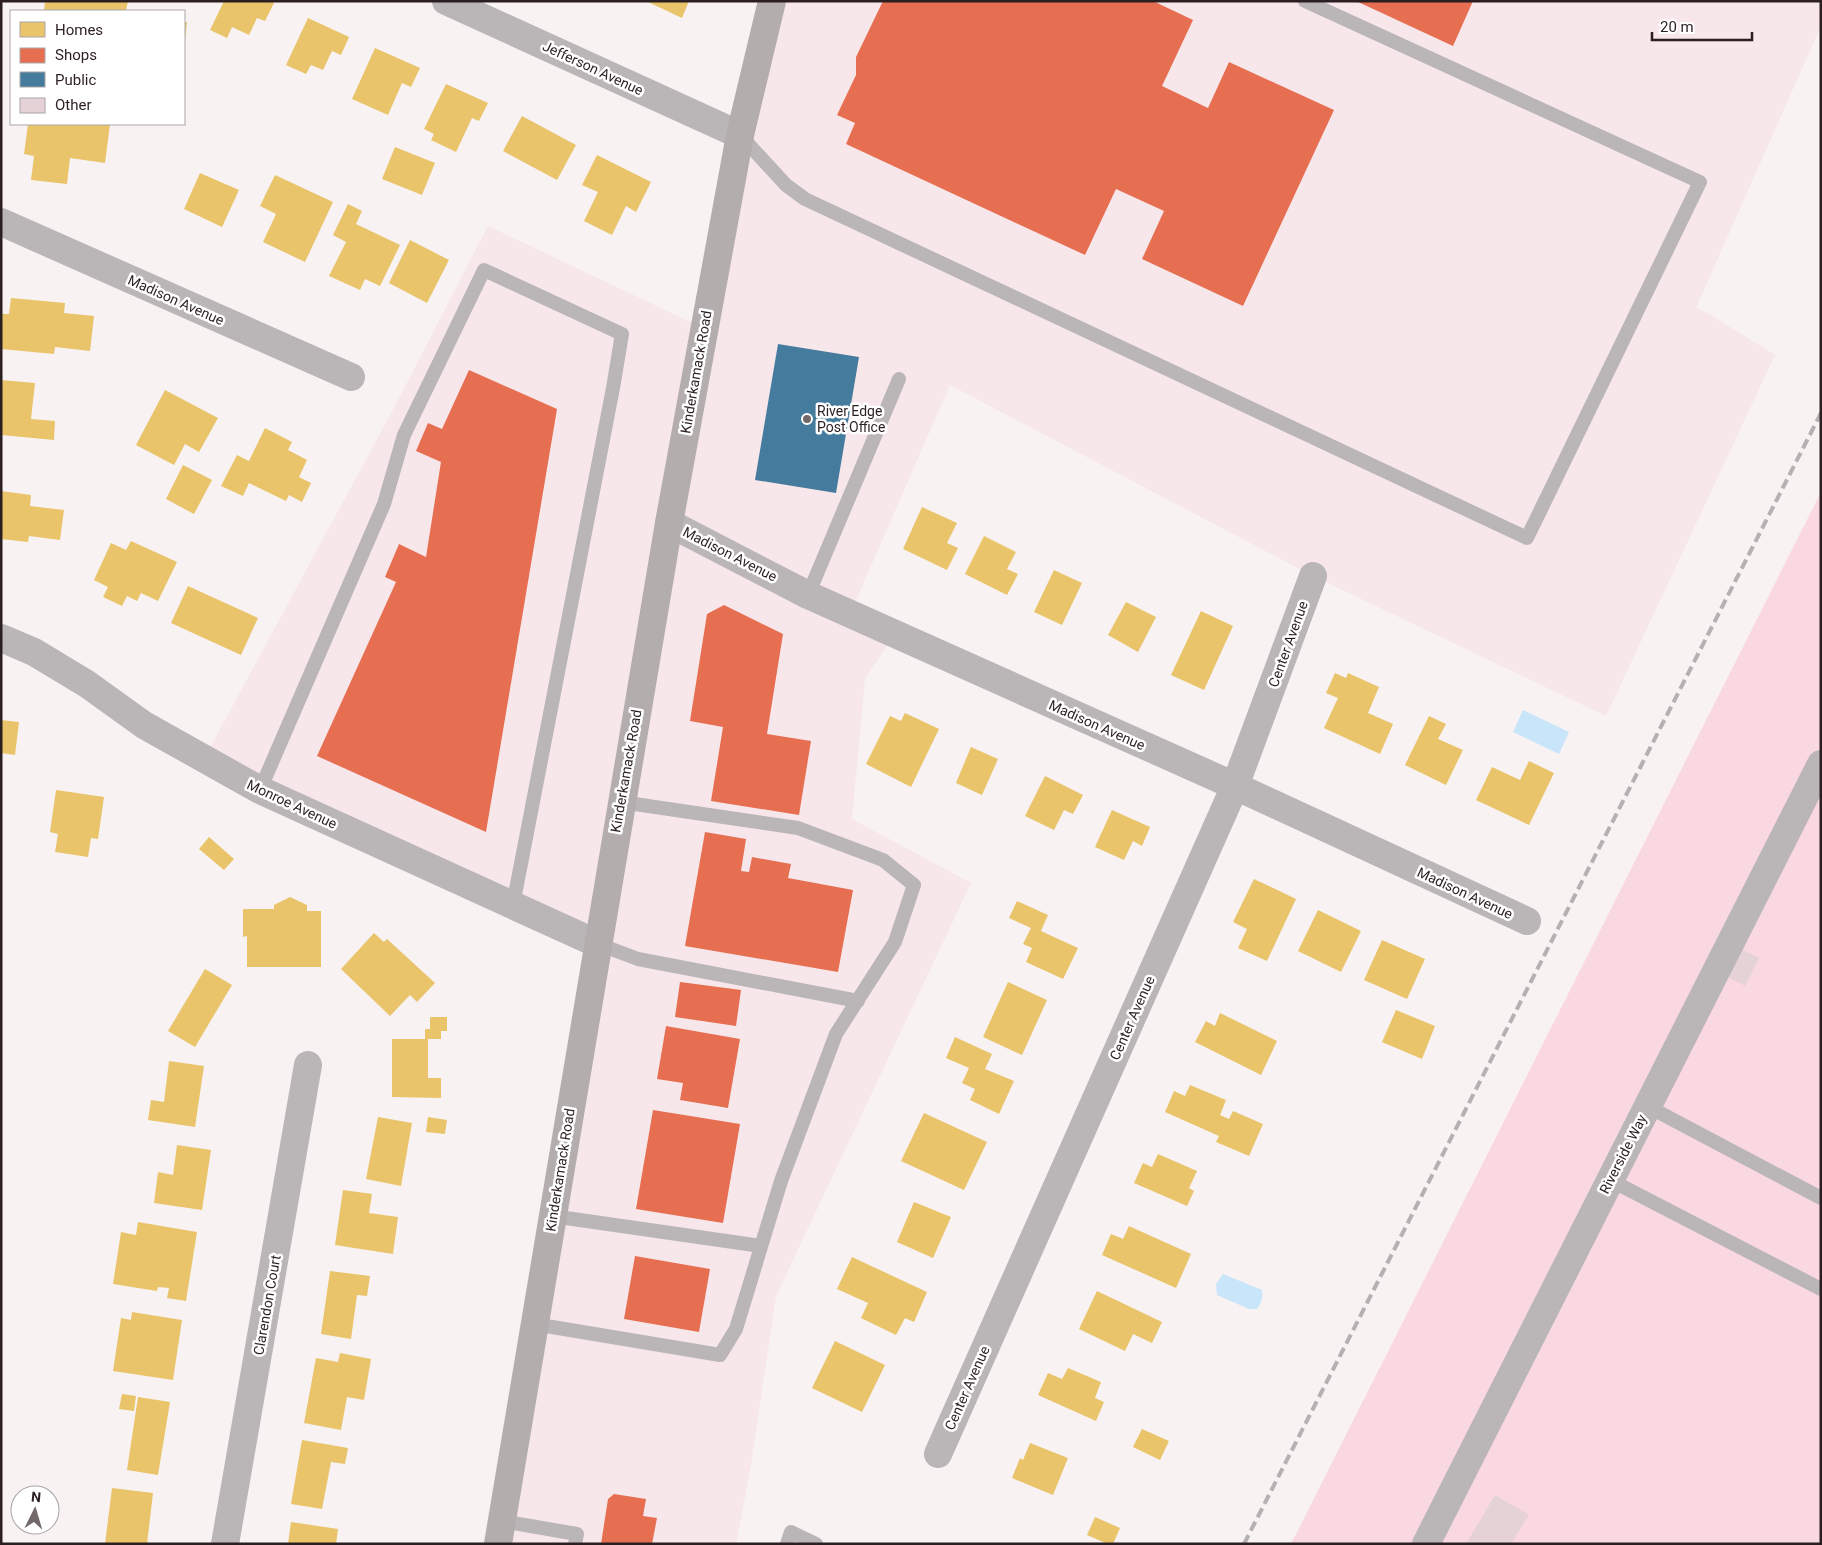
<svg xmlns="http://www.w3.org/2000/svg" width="1822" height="1545" viewBox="0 0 1822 1545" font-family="Roboto,sans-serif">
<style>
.built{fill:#f7e6ea}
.green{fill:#fad8e1}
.water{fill:#c8e5f9}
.homes{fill:#e9c46a}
.shops{fill:#e76f51}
.public{fill:#457b9d}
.building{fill:#e4d2d6}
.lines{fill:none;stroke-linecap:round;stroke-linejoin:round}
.lane{stroke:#bab6b7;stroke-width:14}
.street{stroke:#bab6b7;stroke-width:28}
.primary{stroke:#b3adae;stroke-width:28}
.rail{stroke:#b5b0b1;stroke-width:4;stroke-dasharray:10 5;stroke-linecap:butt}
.poi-dot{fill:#73696b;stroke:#fff;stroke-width:2}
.labels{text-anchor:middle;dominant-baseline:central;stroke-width:5;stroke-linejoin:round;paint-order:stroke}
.street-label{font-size:14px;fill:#2b1f22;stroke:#fff}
.poi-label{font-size:14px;fill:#2b1f22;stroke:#fff;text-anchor:start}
</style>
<rect width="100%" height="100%" fill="#f8f2f3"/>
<path class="built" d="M772,1H1821V26L1696,308L1706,312L1775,355L1606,716L1313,576L950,385L850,614L894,635L865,679L852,819L971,883L776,1296L751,1465L736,1544H498L597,944L204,759L396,404L488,226L703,328Z"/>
<path class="green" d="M1821,492V1544H1291Z"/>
<path class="water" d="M1523,710L1569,732L1559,754L1513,732Z
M1223,1274L1262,1290C1263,1298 1262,1302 1257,1309H1249L1217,1295L1216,1284Z"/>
<path class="homes" d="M45,1H128L126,11H44Z
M224,1H271L274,3L265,21L257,18L249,35L232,27L227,38L210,30Z
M646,1H689L682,18Z
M308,18L349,37L341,55L332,51L323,70L311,65L306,74L286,65Z
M184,22H187L185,41H184Z
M375,48L420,68L411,87L402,83L388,115L352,99Z
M446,84L488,103L479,121L472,118L456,152L431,140L434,134L424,129Z
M522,116L576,145L557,180L503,151Z
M28,124H110L105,163L70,158L67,184L31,180L34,156L24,154Z
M395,147L435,163L422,195L382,179Z
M597,155L651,182L636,212L626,206L612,235L584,221L598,192L582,185Z
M200,173L239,190L222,227L184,209Z
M275,175L333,202L305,262L263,242L276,214L260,206Z
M348,204L362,211L356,224L400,245L380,286L365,279L360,290L329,276L346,242L333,235Z
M410,240L449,260L427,303L389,283Z
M11,298L65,303L64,313L94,316L90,351L55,347L54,354L1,349V314H9Z
M1,380L35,383L31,419L55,421L54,440L1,435Z
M165,390L218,418L199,452L185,444L174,465L136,445Z
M265,428L292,442L288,450L307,460L299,477L311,483L302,502L289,495L286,501L249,483L243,496L221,486L237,455L249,461Z
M183,465L212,480L194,514L166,499Z
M1,491L31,495L30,506L64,510L60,540L29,536L28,542L1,539Z
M922,507L957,523L947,543L958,548L947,570L903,549Z
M984,536L1016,552L1007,569L1018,574L1007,595L965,574Z
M131,541L177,562L158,601L141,593L137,601L127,596L122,606L103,597L108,587L94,580L111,543L126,550Z
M1054,570L1082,583L1062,625L1034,612Z
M188,586L258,618L241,655L171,623Z
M1126,602L1156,617L1138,652L1108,635Z
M1201,611L1233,626L1204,690L1171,675Z
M1335,673L1346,678L1348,673L1379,687L1368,713L1393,724L1380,754L1324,728L1338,698L1326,693Z
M905,713L939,729L911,787L866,764L890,716L901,721Z
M1429,716L1446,724L1438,739L1463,750L1446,785L1405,765Z
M1,720L19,722L15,755L1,753Z
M971,747L998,759L982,795L956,783Z
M1529,761L1554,773L1529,825L1476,800L1492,767L1520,780Z
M1045,776L1083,795L1073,814L1064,810L1054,830L1025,816Z
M56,790L104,797L98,839L91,838L88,857L55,852L58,834L50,832Z
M1112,810L1150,827L1142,846L1133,841L1124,860L1095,847Z
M209,837L234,859L224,870L199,849Z
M1254,879L1296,899L1267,961L1238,948L1247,929L1233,922Z
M290,897L307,905V911H321V967H247V936L243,937V909H274V905Z
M1017,901L1048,915L1041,931L1078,948L1063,979L1026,962L1032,948L1023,944L1031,928L1009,918Z
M1318,910L1361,931L1341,972L1298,951Z
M374,933L384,942L387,939L435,983L417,1002L410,995L390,1016L341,969Z
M1382,940L1425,959L1407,999L1364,980Z
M205,969L232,985L195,1047L168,1031Z
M1008,982L1047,1000L1022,1055L983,1037Z
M1396,1010L1435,1026L1422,1059L1382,1042Z
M1220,1013L1277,1041L1261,1075L1195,1042L1206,1021L1215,1026Z
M430,1017H447V1031H441V1039H428V1078H441V1098L392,1097V1039H425V1029H430Z
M955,1037L992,1054L985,1069L1014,1081L999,1114L970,1100L975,1089L962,1083L969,1068L946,1058Z
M169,1061L204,1066L195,1127L148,1120L151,1100L164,1102Z
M1190,1085L1226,1100L1220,1115L1229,1119L1233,1111L1263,1124L1249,1156L1216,1142L1219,1136L1165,1112L1174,1091L1185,1096Z
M924,1113L987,1142L964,1190L901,1161Z
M378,1117L412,1123L401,1186L366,1179Z
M428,1117L447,1120L445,1134L426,1132Z
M177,1145L211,1150L202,1210L154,1203L158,1172L173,1175Z
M1158,1154L1197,1171L1189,1188L1194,1191L1187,1206L1134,1183L1143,1163L1152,1167Z
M343,1190L372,1194L369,1213L398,1217L393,1254L335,1245Z
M914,1202L951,1217L933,1258L897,1242Z
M138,1222L197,1232L186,1301L167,1298L169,1288L158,1287L157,1291L113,1284L121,1232L136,1235Z
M1129,1226L1191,1254L1176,1288L1102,1255L1111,1234L1123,1239Z
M852,1257L927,1292L914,1322L905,1318L896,1335L861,1318L868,1303L837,1289Z
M330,1271L370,1276L367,1296L357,1295L351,1339L321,1334Z
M1097,1291L1162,1322L1152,1343L1133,1334L1125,1351L1079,1329Z
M132,1312L182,1320L173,1380L113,1371L121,1318L131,1320Z
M835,1341L885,1365L862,1412L812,1388Z
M340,1353L371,1359L364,1400L347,1397L341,1430L304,1423L316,1358L338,1362Z
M1068,1368L1101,1382L1095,1398L1104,1402L1096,1421L1038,1395L1048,1373L1062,1379Z
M122,1394L136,1396L134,1411L119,1409Z
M138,1397L170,1402L158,1475L127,1470Z
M1142,1429L1169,1441L1160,1460L1133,1447Z
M302,1440L348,1448L345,1464L331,1462L322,1509L291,1504Z
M1030,1443L1068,1458L1053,1495L1012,1478L1020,1458L1023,1460Z
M112,1488L153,1493L147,1544H105Z
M1095,1517L1120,1528L1113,1544H1108L1087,1535Z
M291,1522L338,1529L336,1544H288Z"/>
<path class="shops" d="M883,1H1153L1193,20L1162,86L1208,108L1229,62L1334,110L1243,306L1142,259L1164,211L1116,189L1085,255L846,144L855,123L837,115L856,75V57Z
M1356,1H1473L1453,46Z
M469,370L557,409L486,832L317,756L396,582L385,577L399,544L426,557L441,462L416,451L428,423L442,429Z
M724,605L783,634L767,734L811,741L799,815L711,801L723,727L690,721L707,614Z
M705,832L746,839L741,871L749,872L752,857L791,864L788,878L853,890L838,972L685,946Z
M680,982L741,990L736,1026L675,1017Z
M666,1026L740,1039L728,1108L680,1100L683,1083L657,1079Z
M653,1110L740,1124L723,1223L636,1209Z
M635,1256L710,1269L699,1332L624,1319Z
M614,1494L646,1499L643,1516L657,1518L652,1544H601L608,1499Z"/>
<path class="public" d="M778,344L859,357L836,493L755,480Z"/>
<path class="building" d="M1741,949L1759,958L1745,986L1726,976Z
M1495,1495L1529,1515L1511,1544H1466Z"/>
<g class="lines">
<path class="lane" d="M740,135L786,185L805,199L1527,538L1700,182L1305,1
M808,595L899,379
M260,790L384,504L404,435L484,270L622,334L613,388L513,905
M598,944L638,959L858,1001
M1647,1106L1821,1198
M1610,1180L1821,1289
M552,1216L761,1246
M534,1324L720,1355L736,1329L781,1181L836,1034L895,942L914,885L883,860L798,828L621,802
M502,1521L577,1534L575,1544
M787,1544L791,1532L816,1544"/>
<path class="street" d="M446,1L740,135
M1,222L351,377
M669,523L808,595L1235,786L1527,921
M1,638L34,652L87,684L144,725L260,790L598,944
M938,1454L1235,786L1313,576
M225,1544L308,1065
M1426,1544L1821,764"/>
<path class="primary" d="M498,1544L669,523L740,135L772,1"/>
<path class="rail" d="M1244,1544L1821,413"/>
</g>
<circle class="poi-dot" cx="807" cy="419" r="5"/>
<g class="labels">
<g class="street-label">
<text transform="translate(593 68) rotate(25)">Jefferson Avenue</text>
<text transform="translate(176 300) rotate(24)">Madison Avenue</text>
<text transform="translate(696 372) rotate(-80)">Kinderkamack Road</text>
<text transform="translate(730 554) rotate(27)">Madison Avenue</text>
<text transform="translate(1288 644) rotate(-70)">Center Avenue</text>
<text transform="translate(1097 725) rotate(24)">Madison Avenue</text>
<text transform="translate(626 771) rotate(-80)">Kinderkamack Road</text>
<text transform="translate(292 804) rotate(25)">Monroe Avenue</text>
<text transform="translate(1465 893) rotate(25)">Madison Avenue</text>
<text transform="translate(1132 1018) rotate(-66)">Center Avenue</text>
<text transform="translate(1623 1154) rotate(-63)">Riverside Way</text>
<text transform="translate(560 1170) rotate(-81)">Kinderkamack Road</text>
<text transform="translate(267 1305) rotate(-80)">Clarendon Court</text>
<text transform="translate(967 1388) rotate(-66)">Center Avenue</text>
</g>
<g class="poi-label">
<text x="817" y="411">River Edge<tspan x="817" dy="16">Post Office</tspan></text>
</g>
</g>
<rect width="1822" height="1545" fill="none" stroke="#2b1f22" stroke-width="5"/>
<rect x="10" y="10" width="175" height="115" fill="#ffffff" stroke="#aaa5a7"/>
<rect x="20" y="22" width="25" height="15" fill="#e9c46a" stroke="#aaa5a7"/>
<text x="55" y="35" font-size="15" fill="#2b1f22">Homes</text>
<rect x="20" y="48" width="25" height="15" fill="#e76f51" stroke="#aaa5a7"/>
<text x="55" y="60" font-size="15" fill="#2b1f22">Shops</text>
<rect x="20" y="72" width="25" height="15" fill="#457b9d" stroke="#aaa5a7"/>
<text x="55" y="85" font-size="15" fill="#2b1f22">Public</text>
<rect x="20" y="98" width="25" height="15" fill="#e4d2d6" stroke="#aaa5a7"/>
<text x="55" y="110" font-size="15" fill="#2b1f22">Other</text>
<g transform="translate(35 1510) rotate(5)"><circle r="24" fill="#ffffff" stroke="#aaa5a7"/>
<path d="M0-4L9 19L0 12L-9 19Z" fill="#73696b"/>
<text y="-8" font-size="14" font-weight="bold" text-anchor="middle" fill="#2b1f22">N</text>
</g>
<path d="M1652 32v8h100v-8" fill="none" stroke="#2b1f22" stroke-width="2.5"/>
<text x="1660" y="32" font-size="15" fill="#2b1f22" stroke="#ffffff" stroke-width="4" paint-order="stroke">20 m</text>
</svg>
